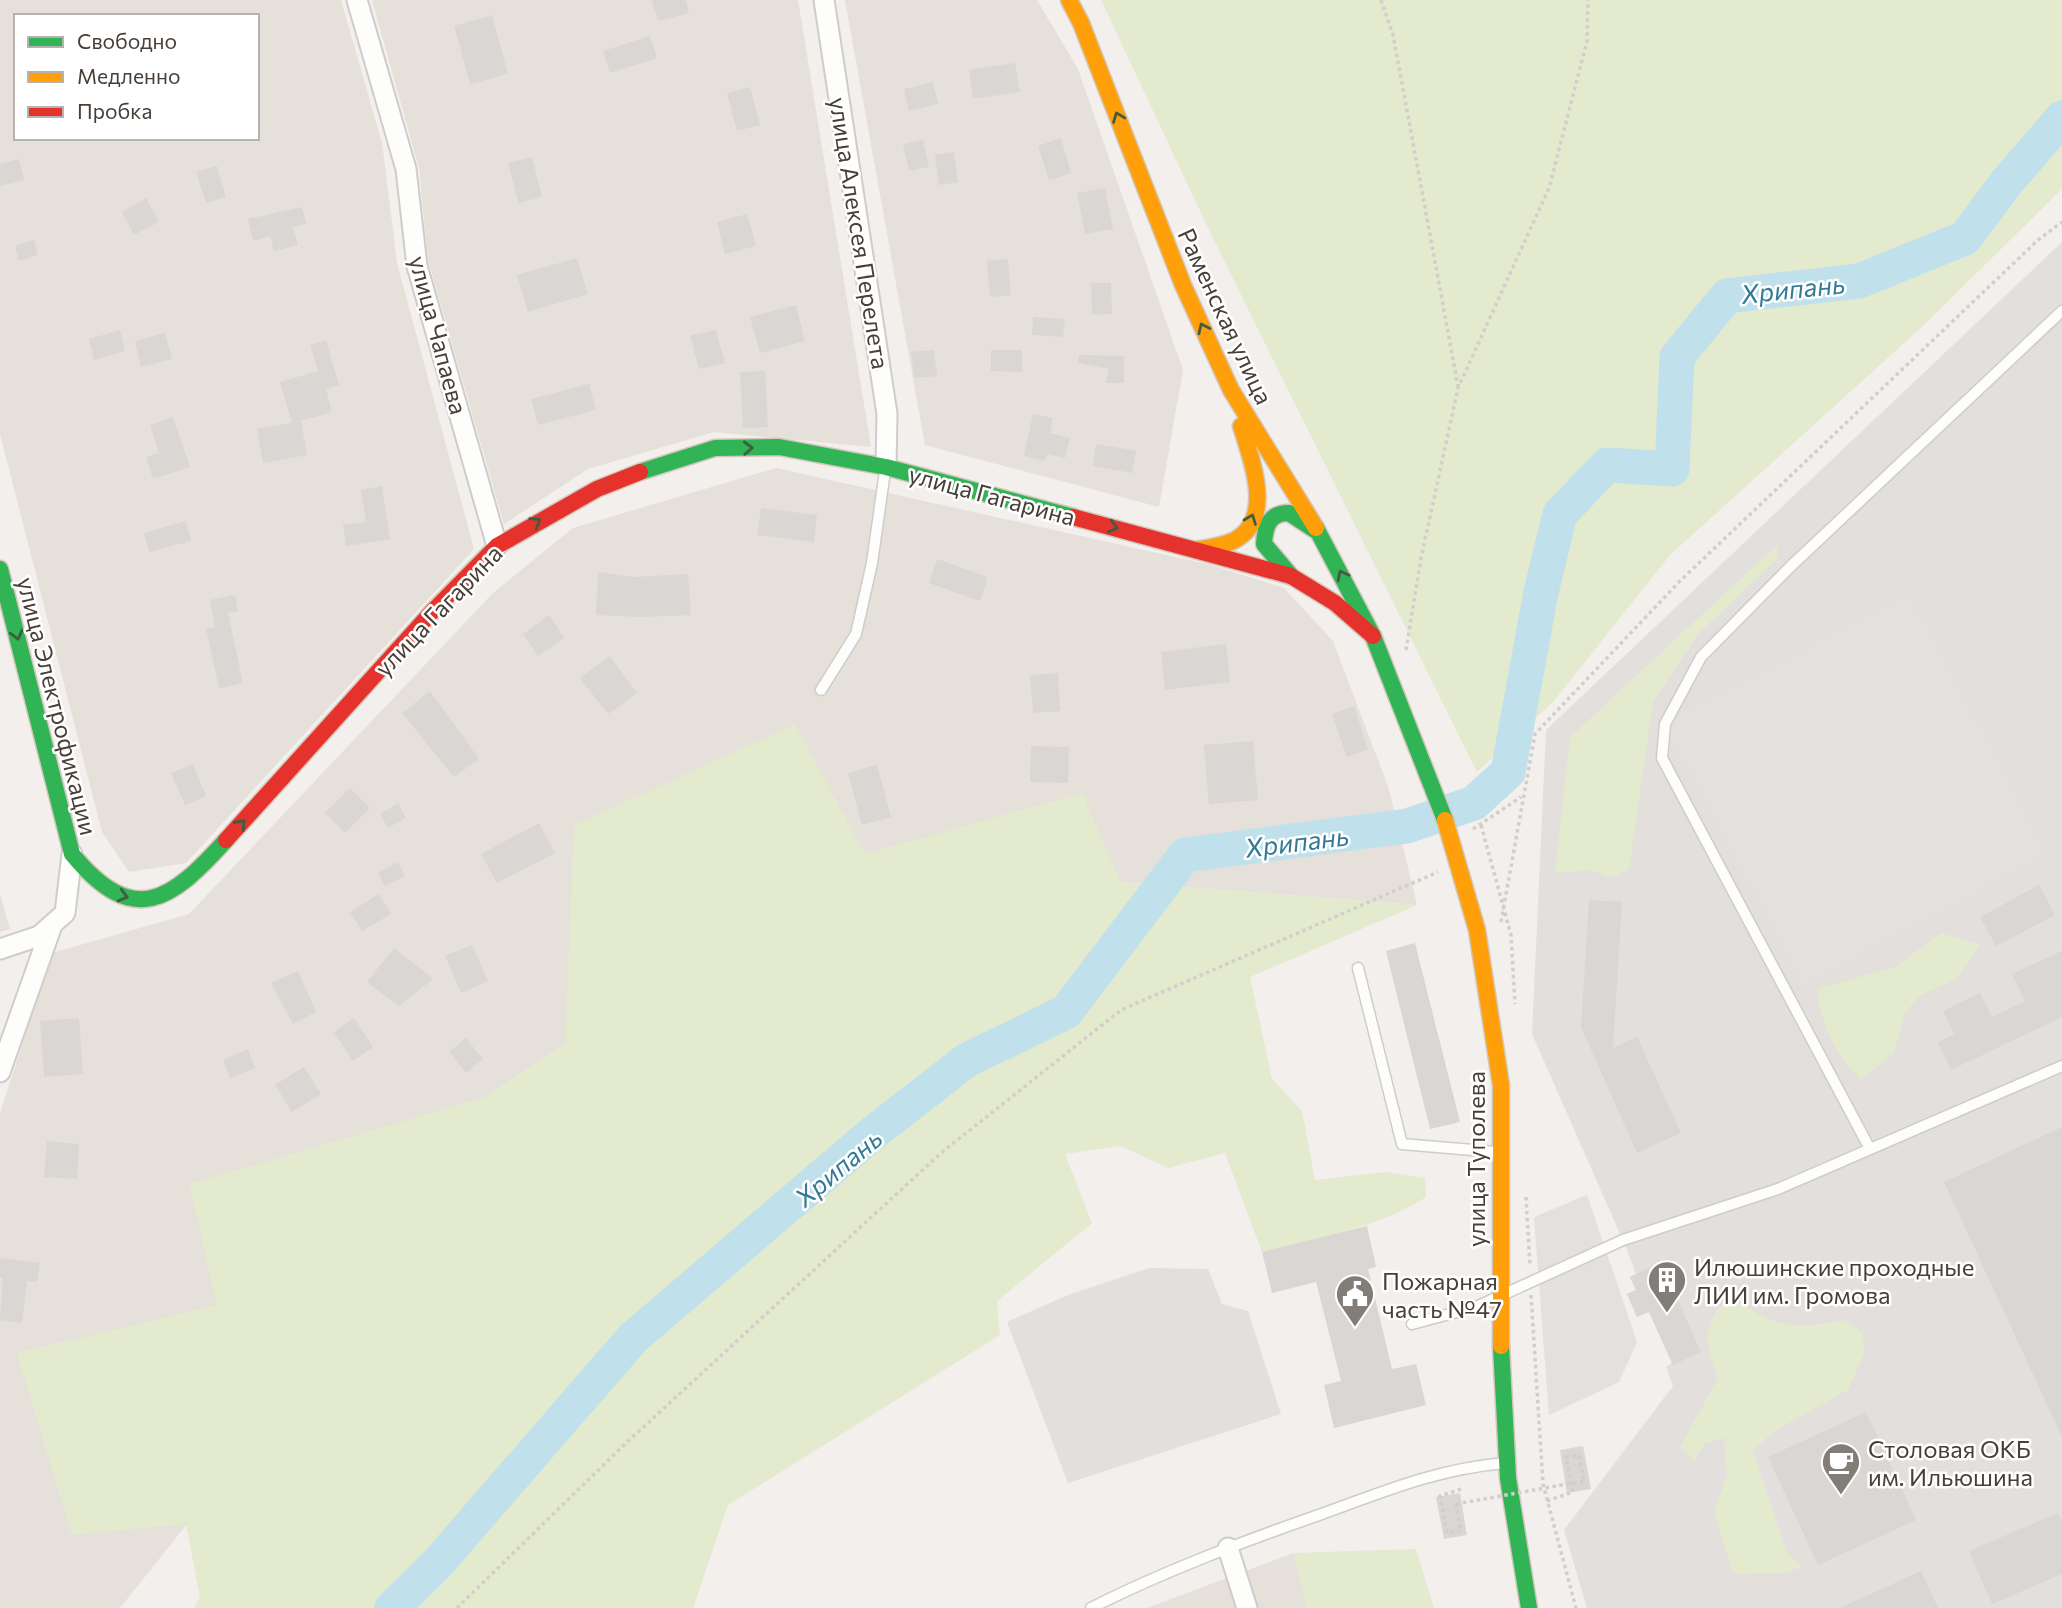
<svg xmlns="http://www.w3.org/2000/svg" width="2062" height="1608" viewBox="0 0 2062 1608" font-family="Commissioner,sans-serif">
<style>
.residential{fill:#e5e0da;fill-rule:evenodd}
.industrial{fill:#e3dfdc}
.green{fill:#e3eace}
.parking{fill:#e3e0dd}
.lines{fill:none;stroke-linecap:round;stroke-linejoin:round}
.river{stroke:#c0e1ec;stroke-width:35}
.building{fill:#d9d6d3}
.lane-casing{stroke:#cfccca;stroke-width:13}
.street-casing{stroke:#cfccca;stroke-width:23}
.fast-casing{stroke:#d3c7ba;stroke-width:19}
.slow-casing{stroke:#d3c7ba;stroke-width:19}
.jam-casing{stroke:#d3c7ba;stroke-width:19}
.path{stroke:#d2cfcb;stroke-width:3.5;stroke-dasharray:3.5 3.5;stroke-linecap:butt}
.lane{stroke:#fdfdfc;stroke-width:10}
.street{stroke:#fdfdfc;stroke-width:19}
.fast{stroke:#30b455;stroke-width:16}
.slow{stroke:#ff9f0a;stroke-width:16}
.jam{stroke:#e5322d;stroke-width:16}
.path-bridge{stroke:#d2cfcb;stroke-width:3.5;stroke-dasharray:3.5 3.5;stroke-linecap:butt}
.oneway{stroke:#415c3f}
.labels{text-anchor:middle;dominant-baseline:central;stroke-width:5;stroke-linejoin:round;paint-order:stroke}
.street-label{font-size:24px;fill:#473f38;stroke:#fff}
.poi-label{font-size:24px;fill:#473f38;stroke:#fff;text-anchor:start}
.water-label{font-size:26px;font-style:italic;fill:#327a95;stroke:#fff}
</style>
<rect width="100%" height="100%" fill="#f2efec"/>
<path class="residential" d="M0,0H341L382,143L397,263L474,549L186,863L129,872L102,832L0,434ZM16,16H257V138H16Z
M372,0H798L871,447L714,432L588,469L504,524L428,260L419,168Z
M845,0H1037L1078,69L1183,370L1159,507L925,445Z
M776,468L1211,565L1284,588L1333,641L1389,789L1417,905L1121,882L187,1524L120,1608H0V1113L52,953L189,914L493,593L573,528Z
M0,894L10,929L0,932Z
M1293,1553L1307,1608H1147Z"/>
<path class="industrial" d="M2062,242V1608H1587L1564,1530L1673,1386L1666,1367L1672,1363L1649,1312L1637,1317L1627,1294L1636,1290L1630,1277L1636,1274L1625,1245L1532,1034L1546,730Z
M1149,1268L1208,1269L1222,1304L1248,1311L1281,1414L1068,1483L1007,1322L1068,1295Z"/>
<path class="green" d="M1101,0H2062V189L1924,325L1670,555L1553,702L1477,772L1210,232Z
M1777,545V559L1698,634L1653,702L1629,869L1611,878L1591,870L1555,873L1570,737Z
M795,724L865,854L1082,793L1121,882L1417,905L1250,977L1272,1079L1302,1111L1315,1180L1387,1172L1425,1178L1426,1197C1377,1229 1318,1237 1262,1252L1225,1153L1168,1168L1121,1146L1065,1154L1092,1223L997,1301L1000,1335L728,1505L693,1608H194L200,1597L186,1524L72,1535L17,1353L217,1305L189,1184L482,1098L565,1044L574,825Z
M1941,933L1980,945L1956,979L1919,996L1905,1013L1894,1053L1861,1080C1836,1057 1820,1023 1817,989L1895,967Z
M1730,1297C1777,1328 1790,1330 1845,1320L1862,1332L1865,1352L1848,1390L1773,1432L1753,1451L1787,1553L1803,1566L1785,1573L1733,1574L1714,1512L1727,1475L1724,1438L1704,1444L1694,1461L1680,1447L1718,1378C1705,1345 1700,1323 1730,1297Z
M1416,1549L1434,1608H1307L1293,1553Z"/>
<path class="parking" d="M1909,595L2047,854L1803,984L1665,724Z
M1587,1195L1637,1342L1619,1382L1549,1415L1534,1217Z"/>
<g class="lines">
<path class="river" d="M392,1608L437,1564L633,1338L873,1133L967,1060L1066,1012L1185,855L1407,826L1474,803L1508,772L1541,592L1560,514L1607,465L1672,469L1677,357L1727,296L1859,281L1965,238L2006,183L2062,118"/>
</g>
<path class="building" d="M652,0H686L689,13L658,21Z
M492,15L508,74L470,84L454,26Z
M650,36L657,58L610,73L603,51Z
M1015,63L1020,92L973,99L969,70Z
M933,82L938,104L909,111L904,89Z
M750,87L760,125L737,131L727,93Z
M1061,138L1071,173L1049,180L1038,146Z
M923,140L929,167L909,171L903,144Z
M954,152L958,182L939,185L935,155Z
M532,157L542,197L519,203L508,163Z
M19,159L24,180L0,186V164Z
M217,166L226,197L206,203L196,172Z
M1105,188L1113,229L1085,234L1077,193Z
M146,198L159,222L134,235L122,212Z
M302,207L306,224L293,227L298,245L274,251L270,236L253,241L248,219Z
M747,214L756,246L725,254L717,222Z
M34,240L38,255L19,261L15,246Z
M577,258L588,294L528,312L517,275Z
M1008,259L1011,295L990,297L987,261Z
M1091,283H1111L1112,314L1092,315Z
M796,305L805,341L760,353L750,317Z
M1033,317L1065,319L1063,337L1032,335Z
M120,330L125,351L94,360L89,339Z
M716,330L725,363L699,369L690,336Z
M165,333L172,359L141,367L135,341Z
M326,340L339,385L326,389L332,412L292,423L280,382L318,371L310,345Z
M934,350L937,376L914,378L911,352Z
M991,350H1022V372L991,371Z
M1079,355L1124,356V383H1106L1109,369L1078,363Z
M765,371L768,427L743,428L740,372Z
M589,384L596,410L538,425L531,399Z
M1033,414L1053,418L1050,433L1070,438L1065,458L1048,454L1044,461L1024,456Z
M173,417L190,467L153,479L146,457L159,453L150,425Z
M301,421L307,455L263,463L257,429Z
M1096,444L1136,451L1132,473L1093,466Z
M382,486L390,539L346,546L343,525L366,522L361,490Z
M761,508L817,515L814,542L757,535Z
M186,521L191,541L149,552L144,533Z
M937,559L988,577L980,601L929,583Z
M598,572L634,577L688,574L691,615L641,617L596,615Z
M235,595L238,611L228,613L243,683L219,688L206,629L215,627L210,600Z
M549,615L564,638L538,656L523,634Z
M1226,644L1230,682L1165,690L1161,652Z
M610,656L637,693L608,714L580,678Z
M1058,673L1060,711L1033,713L1030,675Z
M430,691L479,759L454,777L402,713Z
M1354,706L1368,749L1347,757L1332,714Z
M1253,741L1258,800L1209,804L1204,745Z
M1031,746L1069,747L1068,783L1030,782Z
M193,764L206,796L185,805L171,773Z
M877,765L891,817L862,825L848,773Z
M350,788L370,808L345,833L325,813Z
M398,803L406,818L388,828L380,814Z
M539,823L555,853L497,883L481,854Z
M398,862L405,876L385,886L378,873Z
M2039,885L2055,915L1996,946L1980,917Z
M379,894L391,914L362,931L350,912Z
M1589,900L1622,902L1613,1048L1637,1037L1681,1133L1637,1153L1581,1027Z
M1415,943L1460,1122L1430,1129L1386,951Z
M472,945L488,981L461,993L445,956Z
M394,948L433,979L399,1006L367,982Z
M2062,951V1017L1951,1070L1938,1042L1954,1034L1943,1011L1980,993L1992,1017L2025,1001L2012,974Z
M298,971L316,1012L293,1024L271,983Z
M79,1018L83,1074L44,1077L40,1021Z
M354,1018L373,1047L353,1061L334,1032Z
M466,1038L483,1059L466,1073L449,1052Z
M248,1049L255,1068L230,1078L223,1060Z
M304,1067L321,1094L292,1112L275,1085Z
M2062,1127V1437L1944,1182Z
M47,1141L79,1144L77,1179L44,1177Z
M1367,1226L1376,1267L1368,1269L1392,1369L1416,1364L1426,1405L1334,1428L1324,1385L1341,1381L1316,1282L1272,1293L1262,1252Z
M0,1258L40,1263L37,1282L27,1281L22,1323L0,1320L3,1278L0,1277Z
M1662,1262L1670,1278L1679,1274L1686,1289L1675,1294L1701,1352L1673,1365L1649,1312L1637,1317L1627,1294L1636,1290L1630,1277Z
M1866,1412L1916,1520L1818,1565L1768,1457Z
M1583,1446L1591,1489L1567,1493L1560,1450Z
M1460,1493L1467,1535L1444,1539L1436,1497Z
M2058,1513L2062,1522V1574L1992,1604L1969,1551Z
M1921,1571L1938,1608H1840Z"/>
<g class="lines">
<g class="lane-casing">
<path id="lane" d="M821,690L856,634L872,563L885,471
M1358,968L1402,1144L1496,1152
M1870,1149L1662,758L1665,724L1701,657L1790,567L2062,311
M1412,1324L1476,1307L1623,1240L1778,1189L2062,1066
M1091,1608C1164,1571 1242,1542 1319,1515C1383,1492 1436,1469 1505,1463"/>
</g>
<g class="street-casing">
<path id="street" d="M357,0L406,169L417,266L497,546
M824,0L887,414L886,467
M0,949L39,936L65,913L72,854
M0,1072L51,928
M1228,1548L1247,1608"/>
</g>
<g class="fast-casing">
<path id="fast" d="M640,472L715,448L779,447L886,467L1073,517
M1316,528L1373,636L1445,820
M0,569L72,854C134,929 171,901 226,840
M1291,576L1264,544C1265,526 1269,513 1289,513L1315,530
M1501,1346L1508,1478L1529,1608"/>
</g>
<g class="slow-casing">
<path id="slow" d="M1069,0L1081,23L1183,285L1231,390L1316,528
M1196,550C1208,548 1222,546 1233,541C1276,520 1251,459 1241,426
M1445,820L1477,930L1501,1085V1346"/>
</g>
<g class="jam-casing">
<path id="jam" d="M1073,517L1291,576L1335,603L1373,636
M226,840L430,614L497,546L597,489L640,472"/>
</g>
<path class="path" d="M1381,0L1393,35L1458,386
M1406,650L1421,558L1458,388L1549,188L1587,41L1588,0
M1481,825L1511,935L1515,1004
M1473,829L1521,797
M1501,922L1535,734L1678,583L2038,240L2062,222
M1526,1197L1530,1266
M1531,1295L1543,1484L1576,1608
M1547,1501L1573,1492L1566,1457L1579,1455L1584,1481
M1456,1504L1461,1531L1447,1533L1440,1496L1461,1489
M457,1608L625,1444L941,1153L1121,1010L1438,872"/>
<use href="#lane" class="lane"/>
<use href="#street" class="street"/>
<use href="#fast" class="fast"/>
<use href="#slow" class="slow"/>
<use href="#jam" class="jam"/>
<path class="path-bridge" d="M1456,1504L1584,1481"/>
</g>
<defs><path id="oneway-chevron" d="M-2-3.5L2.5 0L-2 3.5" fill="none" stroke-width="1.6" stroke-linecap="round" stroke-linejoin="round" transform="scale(1.75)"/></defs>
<g class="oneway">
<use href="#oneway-chevron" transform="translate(1118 117) rotate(-111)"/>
<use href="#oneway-chevron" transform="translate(1203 328) rotate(-115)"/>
<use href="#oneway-chevron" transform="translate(748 448) rotate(-2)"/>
<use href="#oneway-chevron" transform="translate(1251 519) rotate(-69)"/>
<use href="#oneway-chevron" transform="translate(536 522) rotate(-32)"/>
<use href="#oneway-chevron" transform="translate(1113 527) rotate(15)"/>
<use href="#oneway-chevron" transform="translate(1342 575) rotate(-117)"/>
<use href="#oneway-chevron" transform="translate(17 635) rotate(76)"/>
<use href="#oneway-chevron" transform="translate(241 824) rotate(-48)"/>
<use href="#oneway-chevron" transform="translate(123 896) rotate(15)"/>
</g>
<defs>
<g id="building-pin" transform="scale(2.0125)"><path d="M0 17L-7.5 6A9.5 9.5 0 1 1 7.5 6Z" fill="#837d77" stroke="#fff"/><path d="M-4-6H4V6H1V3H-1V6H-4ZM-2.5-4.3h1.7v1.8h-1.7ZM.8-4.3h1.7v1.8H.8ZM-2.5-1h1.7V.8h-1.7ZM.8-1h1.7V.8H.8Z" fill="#fff"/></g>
<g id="civic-pin" transform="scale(2.0125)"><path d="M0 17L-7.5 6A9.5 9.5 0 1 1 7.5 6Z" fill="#837d77" stroke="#fff"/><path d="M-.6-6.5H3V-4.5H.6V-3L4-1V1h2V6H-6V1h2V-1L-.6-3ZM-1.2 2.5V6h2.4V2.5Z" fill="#fff"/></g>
<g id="cafe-pin" transform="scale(2.0125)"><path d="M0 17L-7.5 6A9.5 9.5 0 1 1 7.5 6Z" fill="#837d77" stroke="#fff"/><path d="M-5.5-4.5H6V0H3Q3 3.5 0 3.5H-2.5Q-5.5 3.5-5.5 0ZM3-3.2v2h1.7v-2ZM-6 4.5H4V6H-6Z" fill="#fff"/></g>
</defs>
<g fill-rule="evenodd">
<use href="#building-pin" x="1667" y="1280"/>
<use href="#civic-pin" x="1355" y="1294"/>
<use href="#cafe-pin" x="1841" y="1462"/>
</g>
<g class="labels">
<g class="street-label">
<text transform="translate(860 233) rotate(81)">улица Алексея Перелета</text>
<text transform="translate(1226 316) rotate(65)">Раменская улица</text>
<text transform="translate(439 335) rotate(75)">улица Чапаева</text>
<text transform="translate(992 495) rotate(15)">улица Гагарина</text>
<text transform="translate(438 610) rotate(-46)">улица Гагарина</text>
<text transform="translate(58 706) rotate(76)">улица Электрофикации</text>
<text transform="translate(1475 1159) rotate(-90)">улица Туполева</text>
</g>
<g class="poi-label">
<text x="1694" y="1266">Илюшинские проходные<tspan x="1694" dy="28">ЛИИ им. Громова</tspan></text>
<text x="1382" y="1280">Пожарная<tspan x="1382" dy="28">часть №47</tspan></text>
<text x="1868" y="1448">Столовая ОКБ<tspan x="1868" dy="28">им. Ильюшина</tspan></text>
</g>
<g class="water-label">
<text transform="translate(1793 288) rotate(-6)">Хрипань</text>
<text transform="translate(1297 841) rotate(-7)">Хрипань</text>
<text transform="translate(838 1167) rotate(-40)">Хрипань</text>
</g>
</g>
<rect x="14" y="14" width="245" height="126" fill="#ffffff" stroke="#b5b2af" stroke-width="2"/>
<rect x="28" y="37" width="35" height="10" fill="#30b455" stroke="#b5b2af" stroke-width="2"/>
<text x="77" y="49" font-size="21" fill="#473f38">Свободно</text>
<rect x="28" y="72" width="35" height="10" fill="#ff9f0a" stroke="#b5b2af" stroke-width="2"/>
<text x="77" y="84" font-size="21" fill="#473f38">Медленно</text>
<rect x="28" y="107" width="35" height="10" fill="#e5322d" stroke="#b5b2af" stroke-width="2"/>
<text x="77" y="119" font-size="21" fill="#473f38">Пробка</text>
</svg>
